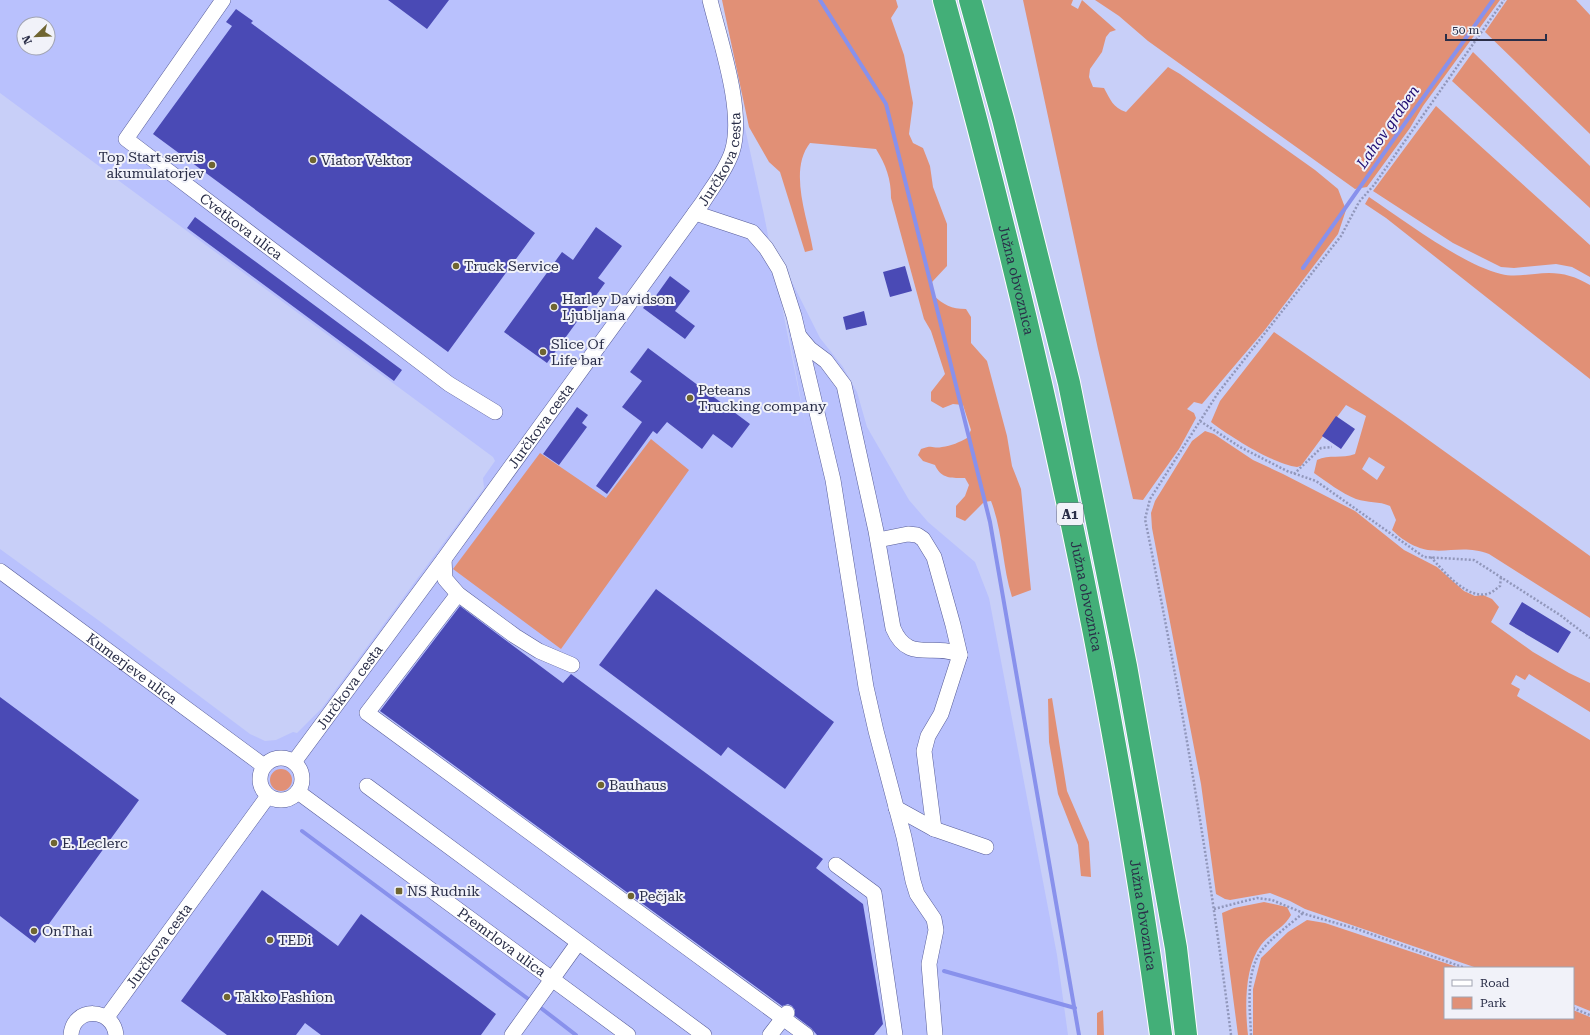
<svg xmlns="http://www.w3.org/2000/svg" width="1590" height="1035" viewBox="0 0 1590 1035" font-family="'Roboto Serif',serif">
<style>
.built{fill:#b9c1fd;fill-rule:evenodd}
.green{fill:#e19076;fill-rule:evenodd}
.lines{fill:none;stroke-linecap:round;stroke-linejoin:round}
.stream{stroke:#8891ec;stroke-width:4}
.building{fill:#4a4ab5}
.minor-casing{stroke:#575d99;stroke-width:16}
.highway-casing{stroke:#fff;stroke-width:24}
.path{stroke:#9197bb;stroke-width:2.5;stroke-dasharray:2 2;stroke-linecap:butt}
.minor{stroke:#fff;stroke-width:15}
.highway{stroke:#43af78;stroke-width:22}
.poi-dot{fill:#6f6531;stroke:#f1f2f9;stroke-width:1.5}
.labels{text-anchor:middle;dominant-baseline:central;stroke-width:4;stroke-linejoin:round;paint-order:stroke}
.shield{fill:#f1f2f9;stroke:#66697d;stroke-width:1}
.shield-label{font-size:13px;font-weight:bold;fill:#2a2e48}
.poi-label{font-size:14px;fill:#2a2e48;stroke:#f1f2f9;text-anchor:start}
.street-label{font-size:14px;fill:#2a2e48;stroke:#f1f2f9}
.water-label{font-size:15px;font-style:italic;fill:#200d73;stroke:#f1f2f9}
</style>
<rect width="100%" height="100%" fill="#c8cff8"/>
<path class="built" d="M0,0H717L764,215L806,428L772,242L820,338L843,367L857,392L867,427L909,500L928,522L975,562L989,598L1057,955L1068,1035H0V549L98,620L250,734L265,741L276,740L293,732L297,733L322,708L484,488L483,478L495,461L493,457L0,93ZM24,24H48V48H24Z"/>
<path class="green" d="M722,0H896L898,7L891,18L904,55L913,103L909,134L913,143L923,148L930,166L933,187L947,224V266L932,282L933,295C944,305 951,309 966,309L971,317V343L987,361L1007,436L1012,466L1021,489L1031,590L1012,597C1002,565 1003,532 991,501L984,502L965,521L956,517V506L965,496L969,485L965,478C952,478 941,479 935,465L923,461L918,455L921,449C934,444 932,449 942,447C951,446 960,442 967,438L971,430L963,405L953,404L943,408L931,401V392L945,374L931,331L924,319L891,198C891,179 886,165 876,149L810,143C788,171 808,219 813,250L805,252L780,172L769,162L749,127Z
M1023,0H1073L1071,5L1078,9L1082,0L1116,30L1110,32L1106,37L1102,52L1090,69L1089,77L1093,87L1104,88C1110,99 1113,108 1126,112L1168,67L1180,74L1315,170L1338,189L1346,210L1338,234L1264,331L1202,404L1194,402L1187,409L1194,413L1196,418L1179,449L1143,500L1133,499L1098,349Z
M1095,0H1500L1423,106L1410,128L1367,187L1355,189L1148,41L1119,16Z
M1507,0H1576L1590,15V134L1485,32Z
M1473,52L1590,166V208L1452,81Z
M1436,106L1590,245V277L1572,267L1556,264L1514,268L1501,267L1453,243L1373,191Z
M1369,197C1405,221 1461,264 1501,274C1512,277 1523,275 1535,274C1555,271 1572,274 1590,285V379L1386,218L1365,204Z
M1274,332L1398,418L1590,556V618L1489,554C1452,540 1431,567 1392,530L1396,520L1390,506C1379,501 1368,503 1356,499C1341,493 1327,482 1314,473L1317,460C1329,454 1342,459 1355,454L1366,416L1346,405L1301,466L1297,467C1275,465 1229,436 1211,422L1220,401ZM1369,457L1385,467L1377,480L1362,469Z
M1205,431L1214,434L1253,460L1283,474L1355,511L1404,550L1437,567L1464,591L1475,596L1483,595L1492,599L1499,607L1491,622L1533,652L1569,673L1590,683V712L1529,674L1525,680L1516,675L1511,684L1520,689L1517,696L1590,740V1011L1573,1004V968H1477L1305,909L1290,901L1270,893L1230,900L1225,899L1216,894L1201,784L1152,528L1151,513L1155,501L1192,441Z
M651,439L689,470L561,649L453,569L540,453L606,498Z
M1052,698L1067,791L1089,842L1091,877L1081,876L1078,845L1058,794L1049,742L1048,699Z
M270 780a11 11 0 1 1 22 0a11 11 0 1 1-22 0Z
M1264,902L1287,907L1291,915C1284,928 1270,933 1261,945C1244,967 1245,1009 1248,1035H1238L1222,913L1234,908Z
M1307,920L1325,923L1460,968H1445V1018H1573V1010L1590,1017V1035H1253V989L1261,958L1288,932Z
M1103,1010L1104,1035H1097V1013Z"/>
<g class="lines">
<path class="stream" d="M820,0L886,104L990,522L1079,1035
M1303,268C1366,178 1429,89 1493,0
M302,831L531,1001
M944,971L1075,1008
M537,1005L576,1035"/>
</g>
<path class="building" d="M388,0H449L427,29Z
M236,9L253,21L251,23L535,233L448,352L153,134L232,26L226,22Z
M195,217L402,370L394,381L187,228Z
M596,227L622,246L598,278L605,283L547,363L504,332L562,252L573,260Z
M905,266L912,291L890,297L883,272Z
M670,276L690,291L675,311L695,326L685,339L643,308L653,295L655,297Z
M864,311L867,325L846,330L843,317Z
M648,348L750,424L732,448L713,434L702,449L667,422L657,434L653,431L607,494L596,486L642,422L622,407L642,381L630,372Z
M577,407L588,415L582,423L587,427L559,465L543,454Z
M1336,416L1355,429L1341,449L1322,436Z
M656,589L834,722L785,789L728,747L721,756L599,665Z
M1522,602L1571,632L1558,653L1509,624Z
M460,606L563,683L571,674L823,859L816,868L863,904L883,1024L874,1035H817L811,1028L795,1016V1010L792,1006L788,1004L782,1006L380,711Z
M0,697L139,800L35,943L0,916Z
M262,890L338,946L361,914L496,1014L481,1035H321L305,1023L296,1035H227L181,1001Z"/>
<g class="lines">
<g class="minor-casing">
<g id="minor">
<path id="s1" d="M223,0L126,139L449,384L495,412"/>
<path d="M695,213L752,232L766,248L779,269L794,316L833,480L866,687L876,731L904,837L913,881L917,894L934,919L936,930L929,964L935,1035"/>
<path d="M799,336L810,349L826,361L844,385L876,531L893,628C908,664 933,642 960,655"/>
<path d="M878,540L908,534L917,535L923,539L934,557L953,625L960,655L941,714L928,736L924,751L934,829"/>
<path d="M444,559L445,579L458,594L515,636L539,651L572,665"/>
<path id="s2" d="M0,571L264,766"/>
<path d="M458,594L367,713L806,1035"/>
<circle cx="281" cy="779" r="21"/>
<path id="s3" d="M294,762L444,559L703,202C713,186 726,170 732,152C745,112 720,41 710,0"/>
<path d="M367,786L704,1035"/>
<path id="s4" d="M298,792L628,1035"/>
<path d="M896,808L934,829L986,847"/>
<path d="M836,865L874,893L895,1035"/>
<path id="s5" d="M107,1017L268,796"/>
<path d="M71,1035C73,1006 113,1007 116,1035"/>
<path d="M512,1035L578,943"/>
<path d="M770,1035L787,1013"/>
</g>
</g>
<g class="highway-casing">
<g id="highway">
<path id="s6" d="M944,0C1038,340 1113,685 1161,1035"/>
<path d="M970,0L1003,119L1069,383L1126,666L1176,948L1186,1035"/>
</g>
</g>
<path class="path" d="M1200,421L1240,447L1287,471L1316,481L1424,557L1474,560L1560,615L1590,638
M1294,474L1321,448L1332,447
M1431,557C1443,571 1469,602 1490,593C1493,592 1497,588 1500,586L1501,577
M1214,909L1257,898L1272,900L1308,915L1357,929L1465,968
M1573,1008L1590,1015
M1231,1035C1209,862 1180,690 1145,519L1150,499L1218,393L1341,236L1359,202L1374,185L1504,0
M1251,1035C1250,1010 1246,978 1258,956C1267,940 1290,925 1303,913"/>
<use href="#minor" class="minor"/>
<use href="#highway" class="highway"/>
</g>
<g class="poi-dot">
<circle cx="313" cy="160" r="4"/>
<circle cx="212" cy="165" r="4"/>
<circle cx="456" cy="266" r="4"/>
<circle cx="554" cy="307" r="4"/>
<circle cx="543" cy="352" r="4"/>
<circle cx="690" cy="398" r="4"/>
<circle cx="601" cy="785" r="4"/>
<circle cx="54" cy="843" r="4"/>
<rect x="395" y="887" width="8" height="8" rx="2"/>
<circle cx="631" cy="896" r="4"/>
<circle cx="34" cy="931" r="4"/>
<circle cx="270" cy="940" r="4"/>
<circle cx="227" cy="997" r="4"/>
</g>
<g class="labels">
<rect class="shield" x="1057" y="503" width="26" height="22" rx="3"/>
<g class="shield-label">
<text x="1070" y="514">A1</text>
</g>
<g class="poi-label">
<text x="204" y="157" text-anchor="end">Top Start servis<tspan x="204" dy="16">akumulatorjev</tspan></text>
<text x="321" y="160">Viator Vektor</text>
<text x="464" y="266">Truck Service</text>
<text x="562" y="299">Harley Davidson<tspan x="562" dy="16">Ljubljana</tspan></text>
<text x="551" y="344">Slice Of<tspan x="551" dy="16">Life bar</tspan></text>
<text x="698" y="390">Peteans<tspan x="698" dy="16">Trucking company</tspan></text>
<text x="609" y="785">Bauhaus</text>
<text x="62" y="843">E. Leclerc</text>
<text x="407" y="891">NS Rudnik</text>
<text x="639" y="896">Pečjak</text>
<text x="42" y="931">OnThai</text>
<text x="278" y="940">TEDi</text>
<text x="235" y="997">Takko Fashion</text>
</g>
<g class="street-label">
<text stroke="none"><textPath href="#s3" startOffset="741">Jurčkova cesta</textPath></text>
<text stroke="none"><textPath href="#s1" startOffset="314">Cvetkova ulica</textPath></text>
<text stroke="none"><textPath href="#s6" startOffset="289">Južna obvoznica</textPath></text>
<text stroke="none"><textPath href="#s3" startOffset="417">Jurčkova cesta</textPath></text>
<text stroke="none"><textPath href="#s6" startOffset="613">Južna obvoznica</textPath></text>
<text stroke="none"><textPath href="#s2" startOffset="164">Kumerjeve ulica</textPath></text>
<text stroke="none"><textPath href="#s3" startOffset="93">Jurčkova cesta</textPath></text>
<text stroke="none"><textPath href="#s6" startOffset="937">Južna obvoznica</textPath></text>
<text stroke="none"><textPath href="#s4" startOffset="253">Premrlova ulica</textPath></text>
<text stroke="none"><textPath href="#s5" startOffset="88">Jurčkova cesta</textPath></text>
</g>
<g class="water-label">
<text transform="translate(1388 127) rotate(-55)">Lahov graben</text>
</g>
</g>
<rect x="1444" y="967" width="130" height="52" fill="#f1f2f9" stroke="#a1a4b2"/>
<rect x="1452" y="980" width="20" height="6" fill="#ffffff" stroke="#a1a4b2"/>
<text x="1480" y="987" font-size="12" fill="#2a2e48">Road</text>
<rect x="1452" y="997" width="20" height="12" fill="#e19076" stroke="#a1a4b2"/>
<text x="1480" y="1007" font-size="12" fill="#2a2e48">Park</text>
<g transform="translate(36 36) rotate(247)"><circle r="19" fill="#f1f2f9" stroke="#a1a4b2"/>
<path d="M0-3L7 15L0 10L-7 15Z" fill="#6f6531"/>
<text y="-6" font-size="11" font-weight="bold" text-anchor="middle" fill="#2a2e48">N</text>
</g>
<path d="M1446 34v6h100v-6" fill="none" stroke="#2a2e48" stroke-width="2"/>
<text x="1452" y="34" font-size="12" fill="#2a2e48" stroke="#f1f2f9" stroke-width="3" paint-order="stroke">50 m</text>
</svg>
